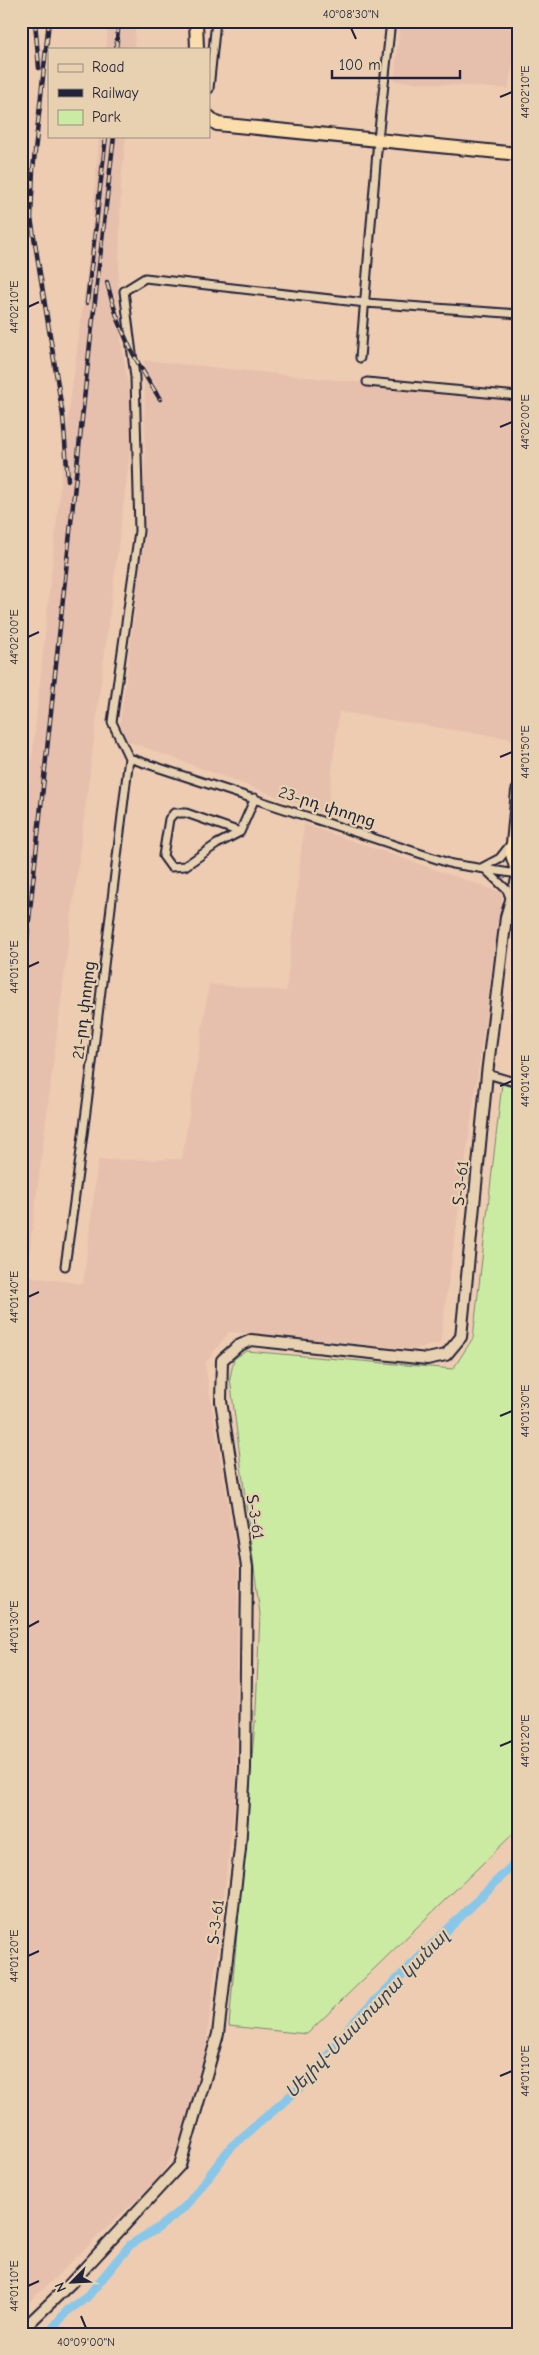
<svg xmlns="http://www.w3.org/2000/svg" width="539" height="2355" viewBox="0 0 539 2355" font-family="'Comic Neue','Noto Sans Armenian',sans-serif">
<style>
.built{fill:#e7c0ad}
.green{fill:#cbeba3;stroke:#76866f}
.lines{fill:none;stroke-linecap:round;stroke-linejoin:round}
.canal{stroke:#88c7e9;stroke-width:9}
.street-casing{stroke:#22223b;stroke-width:11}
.secondary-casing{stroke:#22223b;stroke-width:14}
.highway-casing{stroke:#22223b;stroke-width:16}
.street{stroke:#e7d1b0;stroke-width:7}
.secondary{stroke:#e7d1b0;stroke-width:10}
.highway{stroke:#fbddab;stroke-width:12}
.rail-casing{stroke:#22223b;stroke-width:4.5}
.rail{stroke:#e7d1b0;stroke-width:2.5;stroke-dasharray:8;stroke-linecap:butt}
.ticks{fill:none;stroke:#22223b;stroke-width:2}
.labels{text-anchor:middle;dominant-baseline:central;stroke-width:4.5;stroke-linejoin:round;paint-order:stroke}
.street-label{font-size:16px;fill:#22223b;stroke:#e7d1b0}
.water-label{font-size:18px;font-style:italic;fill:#36435e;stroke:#e7d1b0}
.neatline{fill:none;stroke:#22223b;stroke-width:2}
.ticks-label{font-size:12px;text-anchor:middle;fill:#22223b}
</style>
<rect width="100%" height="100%" fill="#eeccb2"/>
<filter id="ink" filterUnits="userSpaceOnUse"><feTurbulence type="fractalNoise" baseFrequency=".02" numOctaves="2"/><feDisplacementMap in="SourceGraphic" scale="10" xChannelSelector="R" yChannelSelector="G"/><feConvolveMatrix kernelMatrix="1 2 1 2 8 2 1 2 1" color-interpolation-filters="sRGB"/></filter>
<g filter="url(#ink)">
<path class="built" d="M108,21H136L134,49H106Z
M400,21H518V38L508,89L394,81Z
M99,136H126L121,184L118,317L131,407V445L28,1265L21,1298V864L64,449L89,257Z
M144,360L518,399L517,740L339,712L327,815L127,741L120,723L135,608L145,455Z
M304,824L503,893L440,1344L414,1349L229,1332L205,1364L238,1562L236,1793L204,2065L175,2153L158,2179L21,2310V1315L29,1276L83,1284L98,1160L182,1159L209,984L286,991Z"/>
<path class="green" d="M502,1084L518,1089V1829L307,2034L229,2026L256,1710L260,1614L230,1378L234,1359L246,1351L453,1369L473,1338Z"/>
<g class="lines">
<path class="canal" d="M48,2334L67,2311L87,2297L130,2245L158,2228L187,2205L231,2147L310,2079L352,2024L518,1860"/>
<g class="street-casing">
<path id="street" d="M209,89L216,21
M360,358L378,139L391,21
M367,382L518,396
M129,758L112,722L139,531L135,377L124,291L145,278L366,303L518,314
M129,758L452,864L518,874
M240,832L186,813H174L169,819L163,856L171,867L185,866L217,844L240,832L255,798
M483,867L500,858L511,844
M485,869L507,890L511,900
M487,1074L518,1083
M65,1266C90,1097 108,927 129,758"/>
</g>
<g class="secondary-casing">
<path id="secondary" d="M21,2331L71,2283L180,2165L218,2034L240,1849L245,1768L247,1567L221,1401L222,1360L238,1346L251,1340L427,1359L446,1355L461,1337L487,1074L506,917L518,876"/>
</g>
<g class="highway-casing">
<path id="highway" d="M196,21L197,49
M209,117L217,124L518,154
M518,791L512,854L518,874"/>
</g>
<use href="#street" class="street"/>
<use href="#secondary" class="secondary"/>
<use href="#highway" class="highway"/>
<g class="rail-casing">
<path id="rail" d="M35,21L39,68
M49,21L33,170L31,218L63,416L68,480
M116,49L119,21
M107,282C119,331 133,357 160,399
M87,303L106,136
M21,995L89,353L114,136
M21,1762L22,1722"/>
</g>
<use href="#rail" class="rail"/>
</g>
</g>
<path class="ticks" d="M351,28L356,39M500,97L512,92M28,307L39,302M500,427L512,422M28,637L39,632M500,757L512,752M28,967L39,962M500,1086L512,1081M28,1297L39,1292M500,1416L512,1411M28,1627L39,1621M500,1746L512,1741M28,1956L39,1951M500,2076L512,2071M28,2286L39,2281M81,2316L86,2328"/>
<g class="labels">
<g class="street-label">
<text transform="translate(327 807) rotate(18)">23-րդ փողոց</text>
<text transform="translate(84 1010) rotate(-83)">21-րդ փողոց</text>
<text transform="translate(461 1183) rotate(-84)">Տ-3-61</text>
<text transform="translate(255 1517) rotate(81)">Տ-3-61</text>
<text transform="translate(216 1922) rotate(-83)">Տ-3-61</text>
</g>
<g class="water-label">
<text transform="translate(367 2014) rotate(-46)">Սելիվ֊Մաստարա կանալ</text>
</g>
</g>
<rect width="539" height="2355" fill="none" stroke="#e7d1b0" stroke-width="55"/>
<rect x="48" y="48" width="162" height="90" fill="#e7d1b0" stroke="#988b81"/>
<rect x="58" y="64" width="25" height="8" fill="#e7d1b0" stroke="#988b81"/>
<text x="92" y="72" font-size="15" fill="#22223b">Road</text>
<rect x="58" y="89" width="25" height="8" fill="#22223b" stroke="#988b81"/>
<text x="92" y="98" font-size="15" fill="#22223b">Railway</text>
<rect x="58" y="110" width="25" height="15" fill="#cbeba3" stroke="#988b81"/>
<text x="92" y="122" font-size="15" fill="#22223b">Park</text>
<g transform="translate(72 2282) rotate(246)" stroke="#e7d1b0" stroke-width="4" paint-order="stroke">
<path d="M0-4L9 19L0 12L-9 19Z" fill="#22223b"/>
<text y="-8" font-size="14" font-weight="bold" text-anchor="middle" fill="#22223b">N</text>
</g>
<path d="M332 70v8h128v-8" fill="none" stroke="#22223b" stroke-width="2.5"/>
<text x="339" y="70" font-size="15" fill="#22223b" stroke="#e7d1b0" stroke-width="4" paint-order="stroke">100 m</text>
<rect x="28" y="28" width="484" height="2300" class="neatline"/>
<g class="ticks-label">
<text x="351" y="18">40°08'30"N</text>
<text transform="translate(525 92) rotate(-90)" y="4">44°02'10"E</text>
<text transform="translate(14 307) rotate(-90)" y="4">44°02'10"E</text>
<text transform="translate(525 422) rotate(-90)" y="4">44°02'00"E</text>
<text transform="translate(14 637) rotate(-90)" y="4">44°02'00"E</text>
<text transform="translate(525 752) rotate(-90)" y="4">44°01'50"E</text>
<text transform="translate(14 967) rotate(-90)" y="4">44°01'50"E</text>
<text transform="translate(525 1081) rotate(-90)" y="4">44°01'40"E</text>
<text transform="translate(14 1297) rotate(-90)" y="4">44°01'40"E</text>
<text transform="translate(525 1411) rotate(-90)" y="4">44°01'30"E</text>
<text transform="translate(14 1627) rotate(-90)" y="4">44°01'30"E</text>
<text transform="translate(525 1741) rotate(-90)" y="4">44°01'20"E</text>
<text transform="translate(14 1956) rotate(-90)" y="4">44°01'20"E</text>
<text transform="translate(525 2071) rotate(-90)" y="4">44°01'10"E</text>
<text transform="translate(14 2286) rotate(-90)" y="4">44°01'10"E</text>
<text x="86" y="2346">40°09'00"N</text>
</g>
</svg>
